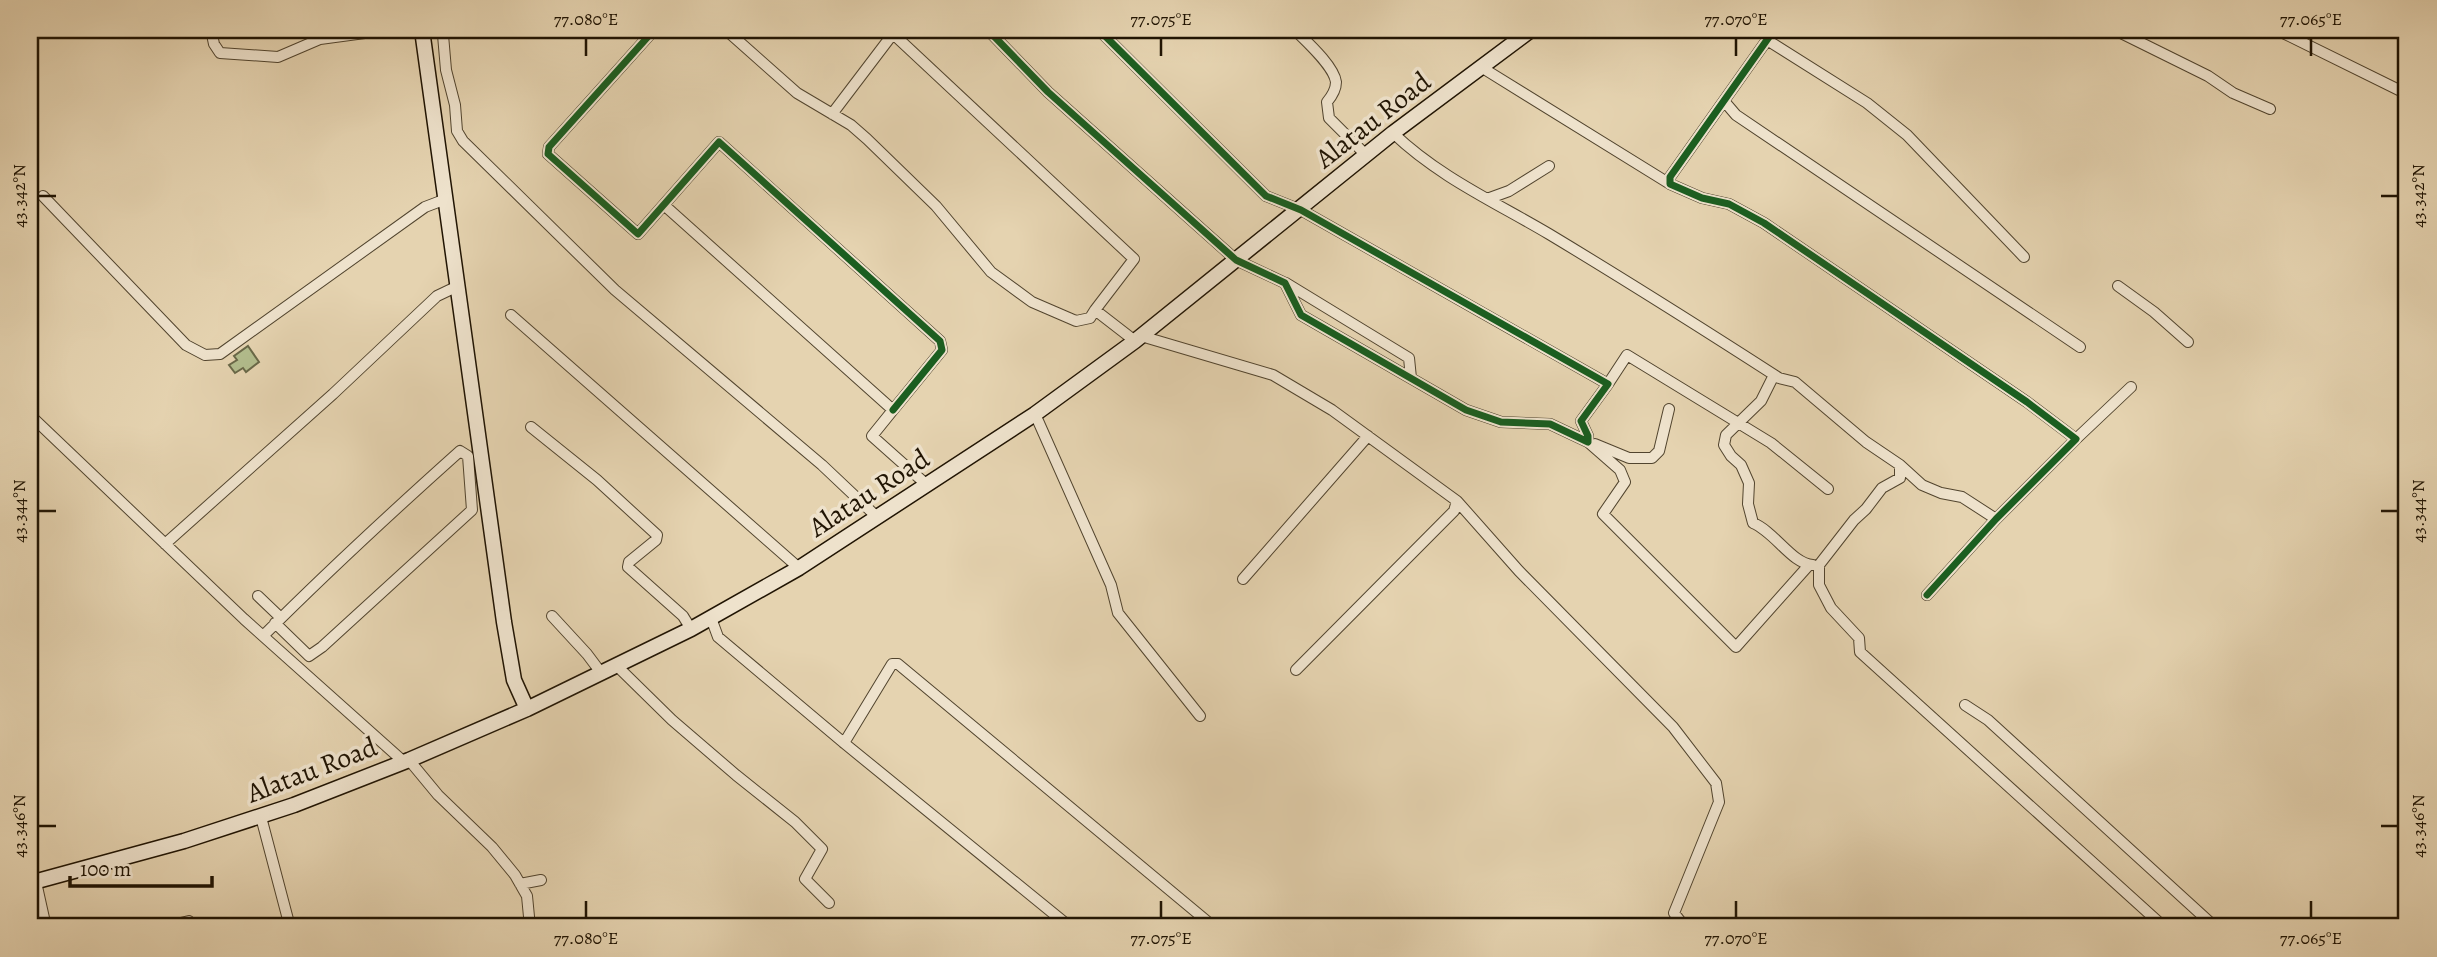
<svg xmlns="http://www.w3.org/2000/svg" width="2437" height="957" viewBox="0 0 2437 957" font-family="Alegreya,serif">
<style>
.green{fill:#b2bd8d;stroke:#696848;stroke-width:2}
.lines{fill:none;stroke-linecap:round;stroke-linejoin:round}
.street-casing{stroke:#51442e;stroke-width:12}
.secondary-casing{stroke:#201403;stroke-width:17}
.street{stroke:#eee2cc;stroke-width:10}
.secondary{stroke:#eee2cc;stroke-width:14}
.cycleway-casing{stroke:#eee2cc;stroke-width:11}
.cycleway{stroke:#1b5e20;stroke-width:7}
.ticks{fill:none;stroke:#201403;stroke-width:2.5}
.labels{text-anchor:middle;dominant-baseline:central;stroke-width:7;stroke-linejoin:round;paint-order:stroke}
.street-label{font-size:28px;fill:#201403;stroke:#eee2cc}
.neatline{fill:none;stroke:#201403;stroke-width:2.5}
.ticks-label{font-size:18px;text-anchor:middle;fill:#201403}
</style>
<rect width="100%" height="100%" fill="#e5d3b0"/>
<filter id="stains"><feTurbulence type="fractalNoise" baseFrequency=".00286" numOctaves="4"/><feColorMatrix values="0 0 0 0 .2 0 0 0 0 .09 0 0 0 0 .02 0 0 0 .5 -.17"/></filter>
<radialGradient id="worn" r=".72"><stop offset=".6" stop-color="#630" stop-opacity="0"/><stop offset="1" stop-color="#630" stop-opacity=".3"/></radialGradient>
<path class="green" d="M248,346L259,362L246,372L243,368L235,373L229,365L237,360L234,356Z"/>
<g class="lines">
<g class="street-casing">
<path id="street" d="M211,30L214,44L220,53L278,57L320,39
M316,30L320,39L387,30
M422,30L440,32L443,35L446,70L455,105L457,131L463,141L615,290L822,465L877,517
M654,30L549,147L548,154L638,234L719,142L940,341L942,350L893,410
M726,30L797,93L851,125L867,139L936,206L991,272L1032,302L1076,321L1090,318L1095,310L1135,341
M889,30L1134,259L1095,310
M988,30L1048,92L1236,260L1285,283L1301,315L1466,410L1501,422L1550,424L1588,442V436L1581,421L1608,384L1301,210L1266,196L1099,30
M1295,30C1306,41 1334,66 1336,82C1336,90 1332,96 1327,102L1329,118L1366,155
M1774,30L1670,177V184L1702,198L1729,204L1764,223L2027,402L2076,439L1996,519L1927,595
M2115,30L2208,76L2233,93L2270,109
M2277,30L2407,94
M1767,40L1867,103L1907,135L2024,257
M1481,67L1670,184
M1724,101L1736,115L2080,347
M832,114L892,35
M1393,133C1439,177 1495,202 1549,234C1627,281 1703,329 1779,378L1795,382L1866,442L1900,465L1922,485L1941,493L1962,497L1996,519
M43,196L186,345L205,355L220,354L425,207L446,199
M1487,199L1509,191L1549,166
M664,205L893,410L872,436L927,485
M1286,283L1409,358L1411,378
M2118,286L2154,312L2188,342
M511,315L799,568
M1141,336L1273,375L1332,410L1457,501L1454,511L1296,670
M1774,375L1761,401L1726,435L1724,445L1731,456L1741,465L1749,483L1748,504L1753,523C1775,532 1792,564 1813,565
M1608,384L1627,355L1771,443L1828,489
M1035,414L1111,585L1118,613L1200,716
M30,415L244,619L404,762
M531,427L597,480L657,535L656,540L629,562L628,567L683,616L691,629
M2076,439L2131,387
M1588,442L1620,470L1625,482L1603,514L1736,647L1809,565
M1595,444L1629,458H1652L1659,451L1669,409
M1900,465V478L1882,488L1866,509L1854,520L1819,565V585L1831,608L1859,638L1860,652L2164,927
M1457,501L1519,571L1673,727L1716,783L1719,802L1674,913L1681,922L1692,927
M165,544L333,394L437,296L458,286
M1243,579L1368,436
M258,596L281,618
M552,616L587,654L602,674
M711,618L718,637L844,743L1070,927
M263,636C327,572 393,511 460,451L468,456L472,510L322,647L309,656L275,623
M618,667L672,720L736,775L795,822L822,849L805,879L829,903
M1965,705L1988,720L2215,927
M844,743L892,664H898L1214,927
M409,760L438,795L492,847L515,875L527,896L530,927
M261,817L290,927
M36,882L46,927
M520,884L541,880
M164,927L189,921"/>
</g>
<g class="secondary-casing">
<path id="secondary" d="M422,30L504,622L514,680L527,709
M30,883L184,841L294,805L409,760L527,709L691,629L799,568L1035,414L1135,341L1393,133L1531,30"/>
</g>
<use href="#street" class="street"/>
<use href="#secondary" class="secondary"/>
<g class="cycleway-casing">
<path id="cycleway" d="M654,30L549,147L548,154L638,234L719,142L940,341L942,350L893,410
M988,30L1048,92L1236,260L1285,283L1301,315L1466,410L1501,422L1550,424L1588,442V436L1581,421L1608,384L1301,210L1266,196L1099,30
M1774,30L1670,177V184L1702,198L1729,204L1764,223L2027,402L2076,439L1996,519L1927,595"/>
</g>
<use href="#cycleway" class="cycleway"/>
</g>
<path class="ticks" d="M586,38V56M1161,38V56M1736,38V56M2311,38V56M38,196H56M2381,196H2398M38,511H56M2381,511H2398M38,826H56M2381,826H2398M586,901V918M1161,901V918M1736,901V918M2311,901V918"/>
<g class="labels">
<g class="street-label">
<text transform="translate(1373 120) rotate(-38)">Alatau Road</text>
<text transform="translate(869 493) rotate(-33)">Alatau Road</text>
<text transform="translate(312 770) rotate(-21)">Alatau Road</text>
</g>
</g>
<rect width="2437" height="957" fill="none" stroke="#e5d3b0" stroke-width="77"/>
<path d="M70 876v10h142v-10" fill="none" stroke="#201403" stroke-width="3.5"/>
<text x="80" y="876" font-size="21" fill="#201403" stroke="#eee2cc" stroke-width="5" paint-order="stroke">100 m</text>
<rect x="38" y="38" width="2360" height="880" class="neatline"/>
<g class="ticks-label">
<text x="586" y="25">77.080°E</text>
<text x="1161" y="25">77.075°E</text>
<text x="1736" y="25">77.070°E</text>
<text x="2311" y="25">77.065°E</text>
<text transform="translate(2418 196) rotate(-90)" y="6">43.342°N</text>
<text transform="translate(19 196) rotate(-90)" y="6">43.342°N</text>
<text transform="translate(2418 511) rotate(-90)" y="6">43.344°N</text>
<text transform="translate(19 511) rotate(-90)" y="6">43.344°N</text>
<text transform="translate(2418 826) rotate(-90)" y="6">43.346°N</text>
<text transform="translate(19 826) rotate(-90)" y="6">43.346°N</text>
<text x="586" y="944">77.080°E</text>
<text x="1161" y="944">77.075°E</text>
<text x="1736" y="944">77.070°E</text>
<text x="2311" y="944">77.065°E</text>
</g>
<rect width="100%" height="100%" filter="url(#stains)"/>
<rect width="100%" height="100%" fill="url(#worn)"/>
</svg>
